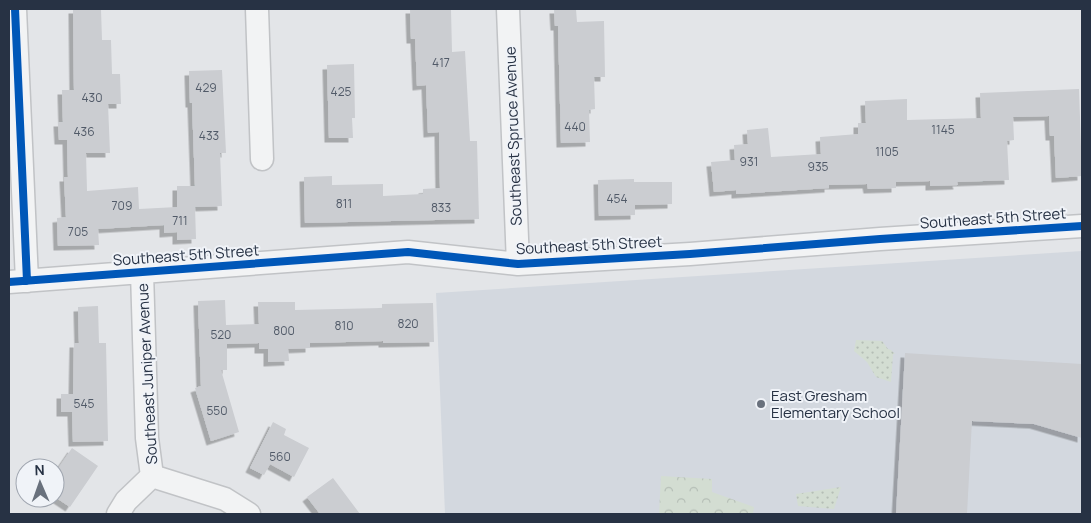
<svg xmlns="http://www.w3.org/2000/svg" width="1091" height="523" viewBox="0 0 1091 523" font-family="Manrope,sans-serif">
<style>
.built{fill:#d3d8df}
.grass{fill:url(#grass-dots)}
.park{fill:url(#park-crowns)}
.building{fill:#cbcdd1;filter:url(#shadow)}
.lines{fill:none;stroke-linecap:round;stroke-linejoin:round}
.minor-casing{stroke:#c1c3c6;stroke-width:25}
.minor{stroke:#f2f3f4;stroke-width:22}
.cycleway-casing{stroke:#f0f3f8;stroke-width:11}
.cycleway{stroke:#0057b8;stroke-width:8}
.poi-dot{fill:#69717d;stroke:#f0f3f8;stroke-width:2}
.labels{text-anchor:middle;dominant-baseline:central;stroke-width:4;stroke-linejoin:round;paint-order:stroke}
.number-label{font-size:12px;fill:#515a68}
.street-label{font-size:15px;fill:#273244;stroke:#f0f3f8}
.poi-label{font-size:15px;fill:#273244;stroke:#f0f3f8;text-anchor:start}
</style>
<defs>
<pattern id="grass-dots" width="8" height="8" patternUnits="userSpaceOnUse" patternTransform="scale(1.25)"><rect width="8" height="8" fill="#d3ddd2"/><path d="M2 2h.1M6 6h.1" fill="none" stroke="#b5beb6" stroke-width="1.8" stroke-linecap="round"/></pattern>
<pattern id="park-crowns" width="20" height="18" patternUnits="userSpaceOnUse" patternTransform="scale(1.25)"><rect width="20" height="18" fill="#d3ddd2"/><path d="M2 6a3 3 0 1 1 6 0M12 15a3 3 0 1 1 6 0" fill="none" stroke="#b5beb6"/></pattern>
<filter id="shadow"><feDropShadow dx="-4.5" dy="4.5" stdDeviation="0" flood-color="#0004"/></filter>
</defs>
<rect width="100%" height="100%" fill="#e3e5e8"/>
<path class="built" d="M1082,251V514H445L436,293Z"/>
<path class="grass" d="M856,340L882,341L888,349L891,350L895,354H893L891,382L876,377L867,362L854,351Z
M841,487L834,509L798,506L796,494Z"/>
<path class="park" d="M661,476L712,479V492L754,507L753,514H659Z"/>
<path class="building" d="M73,9H101L102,40H111L112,74H120L121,104H108L110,153H86L87,191L138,187L139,209L177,207V186H195L192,103H190L189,71L222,70L226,153H220L222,206L195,207L196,239L177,240V232L164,233V225L98,229L99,245L58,246L57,218L66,217L64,177H68L67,140H59L58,122H63L62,90H74Z
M410,9H451L452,52L465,51L470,141H477L479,219L305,223L304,177L332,176V185L383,184V196L423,194V189L440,188L439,132L428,133L426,85L417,86L415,39H411Z
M554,9H576L577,22L604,21L605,77H594L595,109L589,110L590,142L561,143L558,26H555Z
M354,64L355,118H352L353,138H329L327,65Z
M1079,89L1082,176L1056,178L1054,136H1050L1049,116L1013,117L1014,140L1007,141L1009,180L957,182L958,185L930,186V181L896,182V188L868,189L867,184L829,185V188L736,194V190L714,192L711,162L735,160L734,145L748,144L747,130L768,128L771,157L821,154L820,137L858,134V123H866L865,101L907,99V120L981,118L980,93Z
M634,179V182H672V204L635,205V215L599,216L598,180Z
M225,300L226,325L259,324L258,302H295V310L382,308V304L433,303L434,342L383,343V341L310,343V348L288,349L289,361L268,362V349H259V343L227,344V370H221L239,432L211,441L195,388L201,386L198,301Z
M98,306L99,343H106L108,441L73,442L72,412H61V394H73L74,343H79L78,307Z
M905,353L1082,364V438L1034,424L972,421L967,514H896Z
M273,422L286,429L284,435L309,448L294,477L270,464L264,475L250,468Z
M72,448L98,466L70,507L55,497V473Z
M333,478L360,514H320L307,497Z"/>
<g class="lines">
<g class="minor-casing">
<path id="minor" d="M15,9L27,281
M257,9L262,159
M508,9L518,264
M142,272L147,438L152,476
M9,282L408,252L518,264L690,254L880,239L1082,226
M152,476L225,499L249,514
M118,514L126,501L152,476"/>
</g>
<use href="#minor" class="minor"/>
<g class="cycleway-casing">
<path id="cycleway" d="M15,9L27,281
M9,282L408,252L518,264L690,254L880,239L1082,226"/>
</g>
<use href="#cycleway" class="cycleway"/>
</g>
<circle class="poi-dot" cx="761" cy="404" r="5"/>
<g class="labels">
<g class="number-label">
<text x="441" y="62">417</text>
<text x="206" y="87">429</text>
<text x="341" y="91">425</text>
<text x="92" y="97">430</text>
<text x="575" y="126">440</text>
<text x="943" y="129">1145</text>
<text x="84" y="131">436</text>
<text x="209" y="135">433</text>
<text x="887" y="151">1105</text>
<text x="749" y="161">931</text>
<text x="818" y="166">935</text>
<text x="617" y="198">454</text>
<text x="344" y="203">811</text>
<text x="122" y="205">709</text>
<text x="441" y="207">833</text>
<text x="180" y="220">711</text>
<text x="78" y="231">705</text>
<text x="408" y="323">820</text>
<text x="344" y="325">810</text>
<text x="284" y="330">800</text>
<text x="221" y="334">520</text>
<text x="84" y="403">545</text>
<text x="217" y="410">550</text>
<text x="280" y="456">560</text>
</g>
<g class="street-label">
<text transform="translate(513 136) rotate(-92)">Southeast Spruce Avenue</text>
<text transform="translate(993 218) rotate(-4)">Southeast 5th Street</text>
<text transform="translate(589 245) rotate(-3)">Southeast 5th Street</text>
<text transform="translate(186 255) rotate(-4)">Southeast 5th Street</text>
<text transform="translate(147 374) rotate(-93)">Southeast Juniper Avenue</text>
</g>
<g class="poi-label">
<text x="771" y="395">East Gresham<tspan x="771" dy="17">Elementary School</tspan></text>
</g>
</g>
<rect width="1091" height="523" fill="none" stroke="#273244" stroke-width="20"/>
<g transform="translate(40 483) rotate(358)"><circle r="24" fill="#f0f3f8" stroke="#a0a6b0"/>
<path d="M0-4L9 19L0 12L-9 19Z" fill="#69717d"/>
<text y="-8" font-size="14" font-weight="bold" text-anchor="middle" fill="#273244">N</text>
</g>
</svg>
